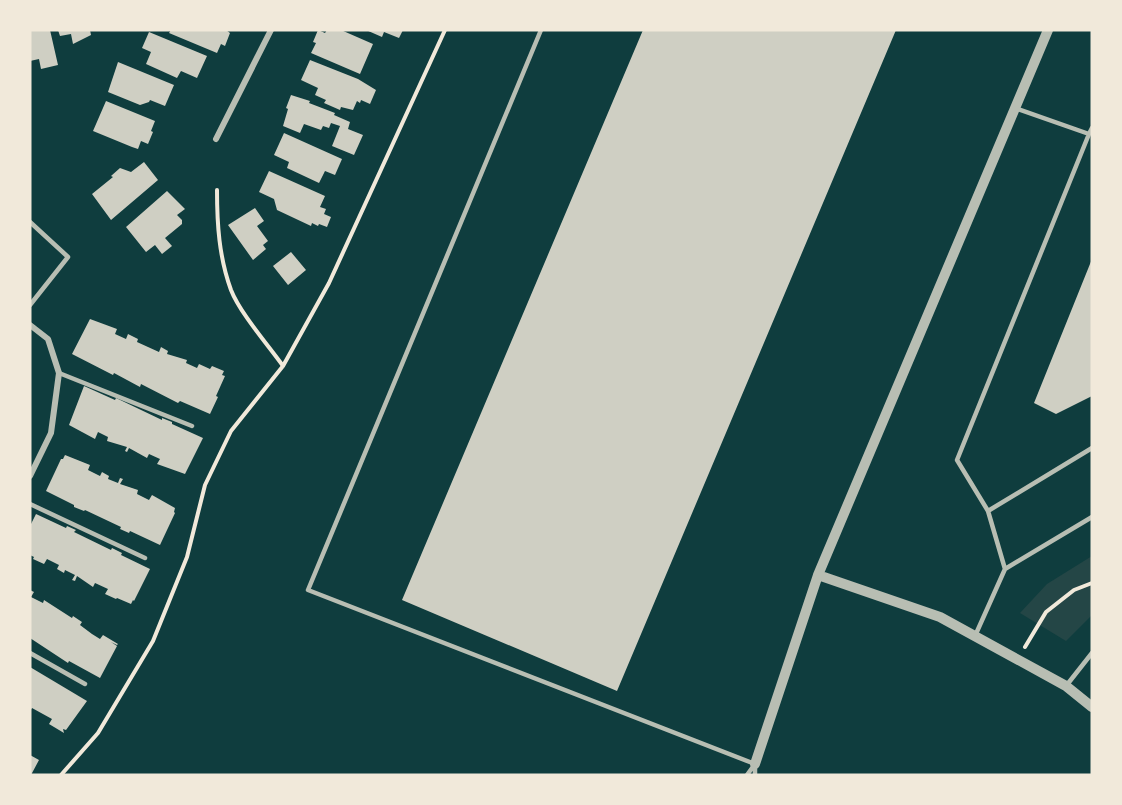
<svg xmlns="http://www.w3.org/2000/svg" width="1122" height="805" viewBox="0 0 1122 805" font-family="'Open Sans',sans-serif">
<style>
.green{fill:#244646}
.building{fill:#cfcfc3}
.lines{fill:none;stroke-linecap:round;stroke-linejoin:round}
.path{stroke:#f1e9da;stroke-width:4}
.service{stroke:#b8beb3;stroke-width:4.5}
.minor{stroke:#b8beb3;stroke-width:6}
.tertiary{stroke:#b8beb3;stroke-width:10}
</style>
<rect width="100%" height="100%" fill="#0f3d3e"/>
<path class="green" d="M1092,556V615L1066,641L1020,613L1047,584Z"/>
<path class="building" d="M30,30H50L58,65L41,69L39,59L30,61Z
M58,30H90L91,35L73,44L71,34L60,36Z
M171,30H226L230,33L225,46L221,44L217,53L169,33Z
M318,30L325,33L327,30H341L373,44L360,74L311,53L316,43L313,42Z
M366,30H403L399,38L384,32L382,37Z
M643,30H896L617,691L402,600Z
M149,32L207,56L197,78L181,71L177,78L146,64L151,52L142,48Z
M310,60L358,79L376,90L370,104L361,100L360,103L357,101L353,110L341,107L340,110L324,103L326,100L315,95L318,88L301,80Z
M118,62L174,85L165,106L150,100L149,102L140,105L108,92Z
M291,95L310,101L309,103L335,113L334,115L350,122L348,129L363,135L354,155L332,146L340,126L331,123L329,128L323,126L321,130L304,124L300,133L283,126L288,109L286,108Z
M106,101L155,121L151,131L153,132L148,144L141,141L138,149L132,147L93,131Z
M284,133L342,159L335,175L325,171L319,183L287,168L289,162L274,155Z
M144,162L158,180L111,220L92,194L113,177L111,176L120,168L131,172Z
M269,171L325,196L320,207L326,209L324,214L331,217L327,227L319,224L318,226L312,223L311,226L277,210L274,199L259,192Z
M167,191L185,209L177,215L182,220V224L165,238L172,246L162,254L155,245L146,252L126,227Z
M255,208L264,221L257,226L268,241L263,245L266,249L253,260L228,225Z
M291,252L306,270L288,285L273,266Z
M1092,259V396L1056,414L1034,403Z
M90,319L117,329L115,334L126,339L128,334L138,339L137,342L159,352L161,347L168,351L167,354L187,360L186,363L197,368L199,364L210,369L212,366L224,371L222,375L225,376L216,396L218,397L210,414L180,401L178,403L141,384L140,387L114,373L113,375L72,354Z
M84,386L115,400L116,398L162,420V418L172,422V424L203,438L185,474L157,464L160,459L149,454L147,458L129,448L127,452L125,451L127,447L107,441L108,437L98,432L95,439L69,425Z
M65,455L90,465L88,470L100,476L102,472L109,476L108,479L118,483L120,478L123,479L120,484L138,490L137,494L149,500L152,495L175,508L174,512L175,513L160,545L130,531L129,533L120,529L121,527L85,510L84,511L74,507V505L46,491L61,459H63Z
M36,514L66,528L67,526L76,530L74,532L111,550L112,548L122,553L121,555L150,569L134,601L133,600L131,604L117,598L116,599L105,594L108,589L95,583L93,587L77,576L75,581L72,580L75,575L65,570L64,573L57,569L59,565L47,559L44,564L33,559L34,557L30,555V526Z
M30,590L34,592L31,597L43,603L44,600L72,618L73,616L82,622L80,625L92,634L100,639L103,635L118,644L117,645L111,642L117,646L100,678L69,661L68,663L30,638Z
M30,667L87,701L66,730L63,729L64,733L49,724L52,719L32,708L30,711Z
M30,755L39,760L31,775H30Z"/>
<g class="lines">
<path class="path" d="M217,190C217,224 219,257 231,290C240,313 268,345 283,366
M1025,647L1046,612L1074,590L1092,583
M61,775L98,733L153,641L187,557L205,485L231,431L283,366L329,283L445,30"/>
<path class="service" d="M541,30L308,590L755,764
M1015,108L1089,134L1092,128
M30,222L68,257L30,305
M59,373L192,426
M30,504L145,558
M988,511L1092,448
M1005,569L988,511L957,460L1089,134
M975,636L1005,569L1092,517
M30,653L85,684
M1066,686L1092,653
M755,764V775
M747,775L755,764"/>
<path class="minor" d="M216,139L271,30
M30,325L48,339L59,373L51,433L30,476"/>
<path class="tertiary" d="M818,575L940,617L1066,686L1092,707
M755,764L818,575L1048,30"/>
</g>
<rect width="1122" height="805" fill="none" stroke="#f1e9da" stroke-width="63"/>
</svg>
